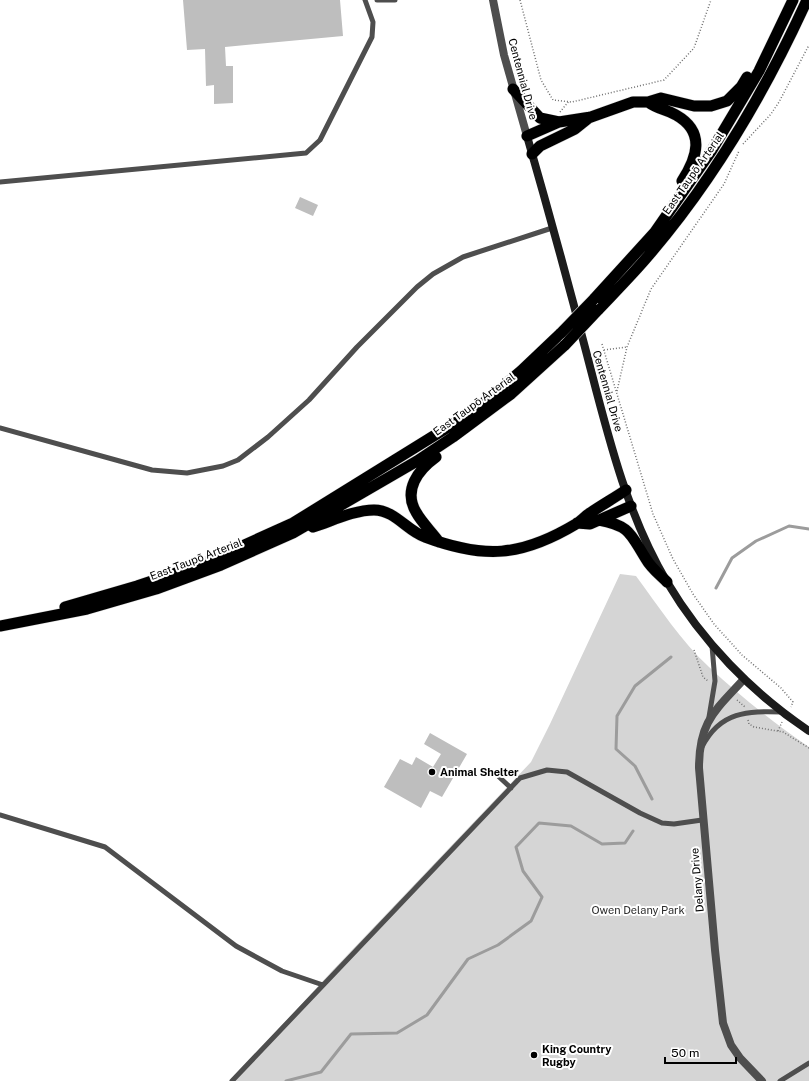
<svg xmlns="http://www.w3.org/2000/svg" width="809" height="1081" viewBox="0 0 809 1081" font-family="'Public Sans',sans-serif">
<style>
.green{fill:#d5d5d5}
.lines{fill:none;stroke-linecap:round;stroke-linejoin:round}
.stream{stroke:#9c9c9c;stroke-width:3}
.building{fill:#bebebe}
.trunk-casing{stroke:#dbdbdb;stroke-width:12}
.path{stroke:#707070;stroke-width:1.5;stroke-dasharray:1 2;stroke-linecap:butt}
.service{stroke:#4e4e4e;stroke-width:5}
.minor{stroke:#4e4e4e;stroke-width:8}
.tertiary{stroke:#4e4e4e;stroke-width:8}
.secondary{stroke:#1b1b1b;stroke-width:8}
.trunk{stroke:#000;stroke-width:11}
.trunk-bridge-casing{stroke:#dbdbdb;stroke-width:12;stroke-linecap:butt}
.trunk-bridge{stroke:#000;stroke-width:11}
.poi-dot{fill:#000;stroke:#fff;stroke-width:1.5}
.labels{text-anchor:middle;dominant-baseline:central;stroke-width:4;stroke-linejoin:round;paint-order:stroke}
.street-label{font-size:11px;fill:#000;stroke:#fff}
.poi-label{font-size:11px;font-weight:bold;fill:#000;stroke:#fff;text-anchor:start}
.park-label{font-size:11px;fill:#2c2c2c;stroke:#fff}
</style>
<rect width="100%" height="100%" fill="#fff"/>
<path class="green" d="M620,574L636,576C659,607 681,641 709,667C740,696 774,723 809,747V1081H231L332,971L531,762L550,724Z"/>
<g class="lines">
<path class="stream" d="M716,588L732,558L756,541L789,526L809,529
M652,799L635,766L616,749L617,716L635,686L671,657
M286,1081L321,1072L351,1034L397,1033L427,1015L468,959L498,945L531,921L542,897L523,871L516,847L539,823L571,826L602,844L625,843L633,831"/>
</g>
<path class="building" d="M183,0H340L343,36L225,47L226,66H233V103L214,104V85L206,86L205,49L187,50Z
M300,197L318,205L313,216L295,208Z
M430,733L467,754L442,797L430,791L421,808L384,787L400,759L412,765L416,757L433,767L441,754L424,744Z"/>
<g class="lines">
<g class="trunk-casing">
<path id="trunk" d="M513,89L540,118L559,122
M648,102C659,110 666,109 676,115C706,132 697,158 682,181
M527,136L559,122L591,117L633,102H648L661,98L694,106H711L727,101L741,87L747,77
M532,154L540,146L575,129L590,117
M594,299L655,232L712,150L759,71L793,0
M598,310C615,292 633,274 649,255C714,179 766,90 807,0
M436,457C418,470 403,490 416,512C422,523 432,532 439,542
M599,520C631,526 630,534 646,559C651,568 660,575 667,582
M577,523L590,524L631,506
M313,527C332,521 354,510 374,510C395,510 407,531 425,537C484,559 521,557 576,524C581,521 585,516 590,513C602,505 614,498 626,490
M65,607L137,586L200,565L293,523L474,411L521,371L561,333
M0,626L87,609L156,589L221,565L293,533L417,461L453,437L511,394L565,345"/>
</g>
<path class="path" d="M520,0L541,80L553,100L572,102L664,80L694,48L711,0
M560,112L569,101
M743,144L771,114L779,102L809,45
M602,344L653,514L673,559L693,594L714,624L742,655L781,688L793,702L791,707
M604,350L627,347
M617,391L627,347L651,289L724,184L739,151
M694,650L703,677L708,681
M737,700L745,707
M748,720L749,724L754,727L783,732L809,748
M778,731L782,722"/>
<path class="service" d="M377,0H395
M0,182L306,153L320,140L372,37L373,22L365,0
M0,428L152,470L187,473L223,466L238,460L268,437L309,400L357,347L417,287L433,274L463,257L552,228
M709,717L715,681L712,646
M702,747C720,711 748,711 782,712
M497,775L511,788
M0,815L105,847L236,946L282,971L323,985
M232,1081L520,778L547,770L567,772L640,813L662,823L674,824L702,820
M780,1081L809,1063"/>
<path class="minor" d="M744,679C715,711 699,721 699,768L715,950L723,1023L731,1045L740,1058L762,1081"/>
<path class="tertiary" d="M493,0L504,55L527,136"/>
<path class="secondary" d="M527,136C548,209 568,282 587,355C607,432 626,513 667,582C702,641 752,693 809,731"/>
<use href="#trunk" class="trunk"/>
<g class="trunk-bridge-casing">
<path id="trunk-bridge" d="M561,333L594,299
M565,345L598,310"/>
</g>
<use href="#trunk-bridge" class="trunk-bridge"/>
</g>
<g class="poi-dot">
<circle cx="432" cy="772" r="4"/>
<circle cx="534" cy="1055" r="4"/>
</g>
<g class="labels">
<g class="street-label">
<text transform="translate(523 79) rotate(75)">Centennial Drive</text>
<text transform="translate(693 173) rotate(-55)">East Taupō Arterial</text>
<text transform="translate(608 391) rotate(74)">Centennial Drive</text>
<text transform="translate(474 404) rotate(-36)">East Taupō Arterial</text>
<text transform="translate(196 559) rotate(-21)">East Taupō Arterial</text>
<text transform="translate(697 880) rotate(-95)">Delany Drive</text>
</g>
<g class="poi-label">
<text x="440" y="772">Animal Shelter</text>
<text x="542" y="1049">King Country<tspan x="542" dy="13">Rugby</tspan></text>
</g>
<g class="park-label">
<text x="638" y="910">Owen Delany Park</text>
</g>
</g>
<path d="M665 1057v6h71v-6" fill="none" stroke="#000000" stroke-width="2"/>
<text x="671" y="1057" font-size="12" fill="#000000" stroke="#ffffff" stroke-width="3" paint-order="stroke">50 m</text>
</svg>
